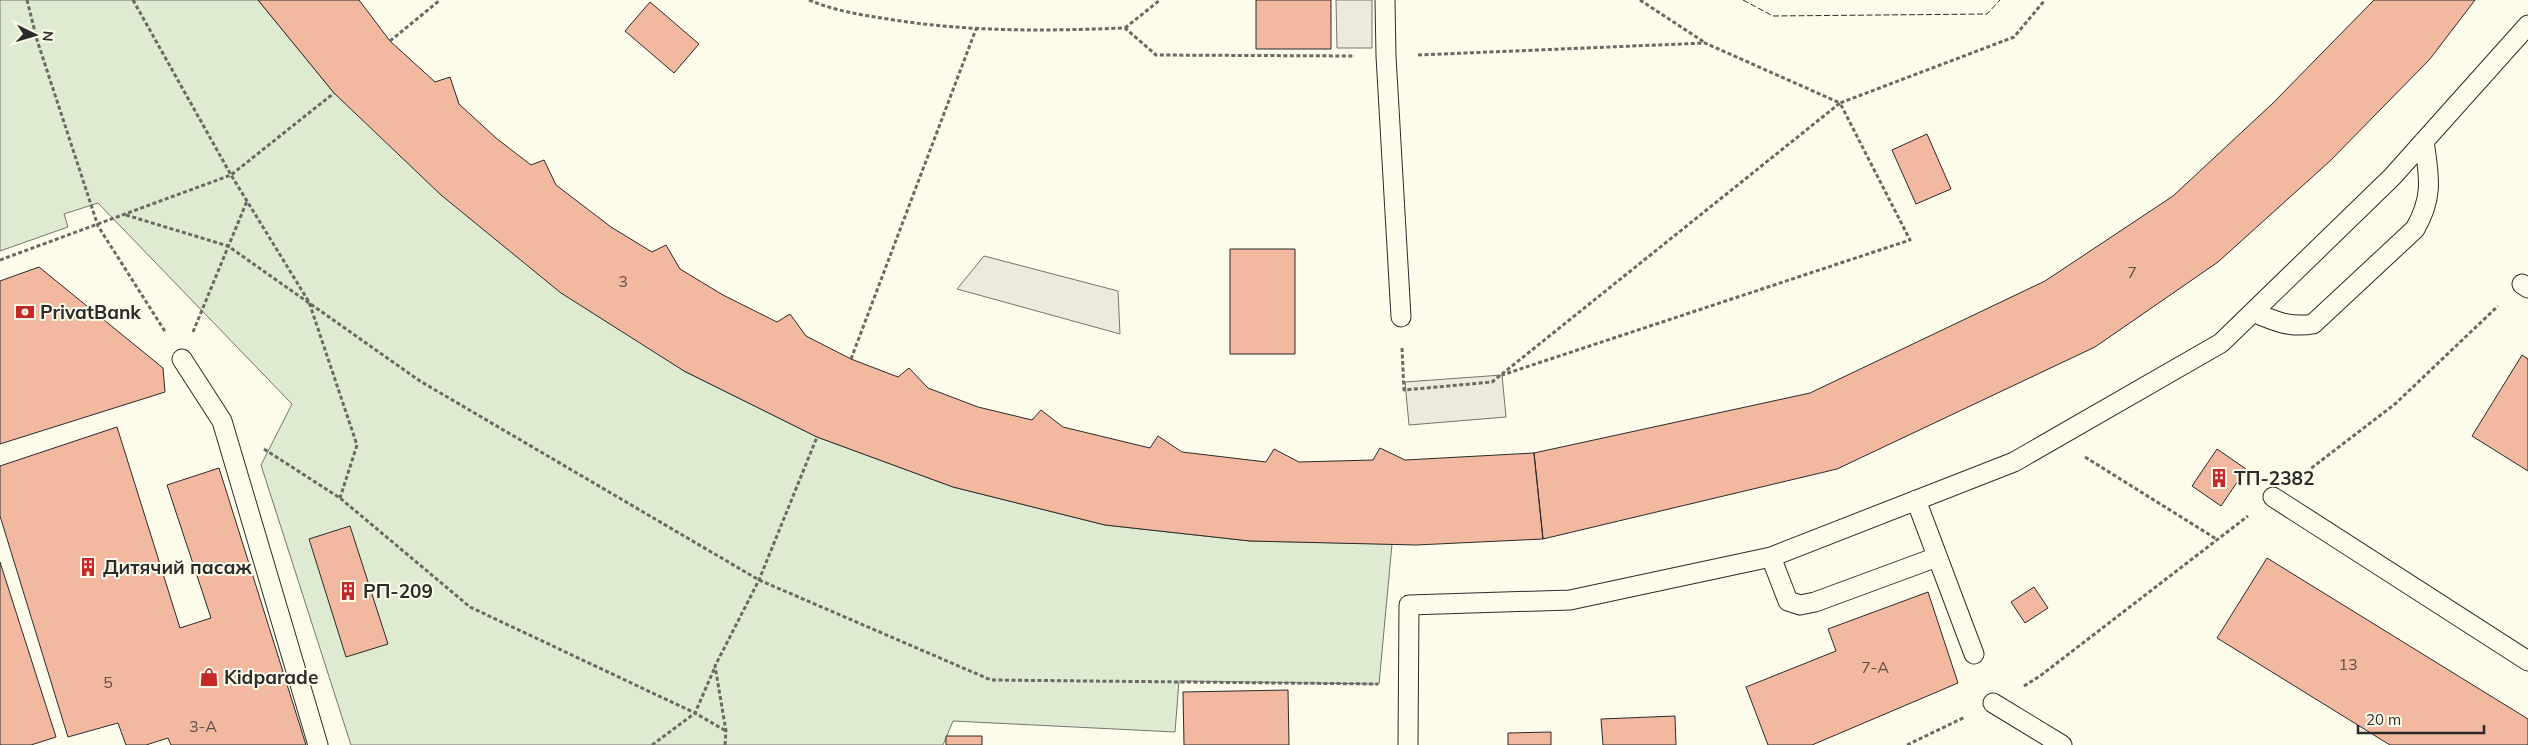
<svg xmlns="http://www.w3.org/2000/svg" width="2528" height="745" viewBox="0 0 2528 745" font-family="Mulish,sans-serif">
<style>
.green{fill:#deebd1;stroke:#74746e}
.parking{fill:#eceadb;stroke:#74746e}
.building{fill:#f2b8a0;stroke:#2b2b2b}
.lines{fill:none;stroke-linecap:round;stroke-linejoin:round}
.service-casing{stroke:#2b2b2b;stroke-width:21}
.path{stroke:#6a6964;stroke-width:3;stroke-dasharray:4 2.5;stroke-linecap:butt}
.service{stroke:#fdfbea;stroke-width:19}
.fence{stroke:#2b2b2b;stroke-width:1;stroke-dasharray:6 2.5;stroke-linecap:butt}
.labels{text-anchor:middle;dominant-baseline:central;stroke-width:4;stroke-linejoin:round;paint-order:stroke}
.number-label{font-size:16px;fill:#5d4e48}
.poi-label{font-size:19px;font-weight:bold;fill:#2b2b2b;stroke:#fdfbea;text-anchor:start}
</style>
<rect width="100%" height="100%" fill="#fdfbea"/>
<path class="green" d="M0,0H258L334,93L684,371L817,437L953,487L1105,525L1250,541L1392,544L1379,684L1179,681L1175,732L953,721L943,745H351L261,465L292,404L98,203L64,214L68,227L0,251Z"/>
<path class="parking" d="M1336,0H1372V48H1337Z
M984,256L1118,291L1120,334L957,289Z
M1502,375L1506,417L1409,425L1405,382Z"/>
<path class="building" d="M258,0H359L390,41L435,82L450,77L459,104L496,138L531,165L544,160L556,185L611,227L652,252L666,245L680,269L723,295L777,322L790,314L806,336L851,359L898,377L909,368L928,388L978,407L1032,420L1041,410L1063,427L1150,448L1158,436L1182,452L1266,462L1274,449L1299,462L1373,460L1380,448L1405,460L1534,453L1543,539L1416,545L1250,541L1105,525L953,487L817,437L684,371L561,293L441,195L334,93Z
M1256,0H1331V49H1256Z
M2374,0H2475L2430,59L2330,161L2218,262L2095,347L1837,469L1543,539L1534,453L1810,393L2045,281L2173,196L2272,104Z
M650,2L699,44L674,73L625,31Z
M1927,134L1951,189L1916,204L1892,150Z
M1230,249H1295V354H1230Z
M39,267L163,368L165,392L0,444V281Z
M2522,355L2528,359V471L2472,436Z
M117,427L180,628L211,618L167,485L219,468L306,745H171L168,738L146,745H126L118,723L68,737L0,516V466Z
M2217,449L2246,469L2221,506L2192,486Z
M350,526L388,644L346,657L309,539Z
M2267,558L2528,719V745H2390L2217,638Z
M0,562L56,737L31,745H0Z
M2034,587L2048,608L2025,623L2011,602Z
M1928,592L1958,683L1812,745H1768L1746,687L1836,651L1828,629Z
M1288,690L1289,745H1184L1183,692Z
M1675,716L1676,745H1603L1601,719Z
M1551,732V745H1508V733Z
M946,736H982V745H946Z"/>
<g class="lines">
<g class="service-casing">
<path id="service" d="M1385,0L1386,56L1401,317
M2522,284L2528,288
M2253,312C2274,321 2290,328 2313,324L2415,229C2434,196 2429,176 2424,141
M182,359L222,421L318,745
M2273,497L2528,661
M1916,500L1974,654
M1771,557L1788,601L1800,605L1815,602L1937,557
M1993,703L2062,745
M1408,745L1409,605L1570,600L1771,557L2014,462L2221,343L2392,177L2528,25"/>
</g>
<path class="path" d="M27,0L37,40L98,226L166,333
M133,0L231,175L309,302L357,445L340,498
M809,0C838,12 863,15 894,20C972,32 1046,31 1125,28L1156,55L1355,56
M1640,0L1704,42
M1125,28L1160,0
M390,41L440,0
M1418,55L1705,43L1840,103L2014,37L2045,0
M126,215L228,246L420,381L759,580L991,680L1378,684
M0,260L231,175L334,93
M193,332L247,201
M1402,348L1404,390L1492,382L1840,103L1910,240L1502,375
M851,359L976,29
M264,449L340,498L470,607L695,713L726,731
M2085,457L2218,540
M2301,476L2395,404L2498,306
M2024,686L2040,676L2248,516
M652,745L695,713L715,667
M725,745L726,731L715,666L759,580L817,437
M1907,745L1965,717"/>
<use href="#service" class="service"/>
<path class="fence" d="M1743,0L1773,16L1987,14L2000,0"/>
</g>
<defs>
<g id="bank-bare" transform="scale(1.5)"><path d="M-6-4H6V4H-6ZM0-2.3a2.3 2.3 0 1 0 0 4.6a2.3 2.3 0 1 0 0-4.6Z" fill="#c62828" stroke="#fdfbea" stroke-width="2.5" paint-order="stroke"/></g>
<g id="building-bare" transform="scale(1.5)"><path d="M-4-6H4V6H1V3H-1V6H-4ZM-2.5-4.3h1.7v1.8h-1.7ZM.8-4.3h1.7v1.8H.8ZM-2.5-1h1.7V.8h-1.7ZM.8-1h1.7V.8H.8Z" fill="#c62828" stroke="#fdfbea" stroke-width="2.5" paint-order="stroke"/></g>
<g id="shop-bare" transform="scale(1.5)"><path d="M-5-2.5h2.3a2.7 3.5 0 0 1 5.4 0H5L5.5 6h-11ZM-1.5-2.5h3a1.5 2.3 0 0 0-3 0Z" fill="#c62828" stroke="#fdfbea" stroke-width="2.5" paint-order="stroke"/></g>
</defs>
<g fill-rule="evenodd">
<use href="#bank-bare" x="25" y="312"/>
<use href="#building-bare" x="2219" y="478"/>
<use href="#building-bare" x="88" y="567"/>
<use href="#building-bare" x="348" y="591"/>
<use href="#shop-bare" x="209" y="677"/>
</g>
<g class="labels">
<g class="number-label">
<text x="2132" y="272">7</text>
<text x="623" y="281">3</text>
<text x="2348" y="664">13</text>
<text x="1875" y="667">7-А</text>
<text x="108" y="682">5</text>
<text x="203" y="726">3-А</text>
</g>
<g class="poi-label">
<text x="40" y="312">PrivatBank</text>
<text x="2234" y="478">ТП-2382</text>
<text x="103" y="567">Дитячий пасаж</text>
<text x="363" y="591">РП-209</text>
<text x="224" y="677">Kidparade</text>
</g>
</g>
<g transform="translate(35 35) rotate(95)" stroke="#fdfbea" stroke-width="4" paint-order="stroke">
<path d="M0-4L9 19L0 12L-9 19Z" fill="#2b2b2b"/>
<text y="-8" font-size="14" font-weight="bold" text-anchor="middle" fill="#2b2b2b">N</text>
</g>
<path d="M2358 725v8h126v-8" fill="none" stroke="#2b2b2b" stroke-width="2.5"/>
<text x="2366" y="725" font-size="15" fill="#2b2b2b" stroke="#fdfbea" stroke-width="4" paint-order="stroke">20 m</text>
</svg>
